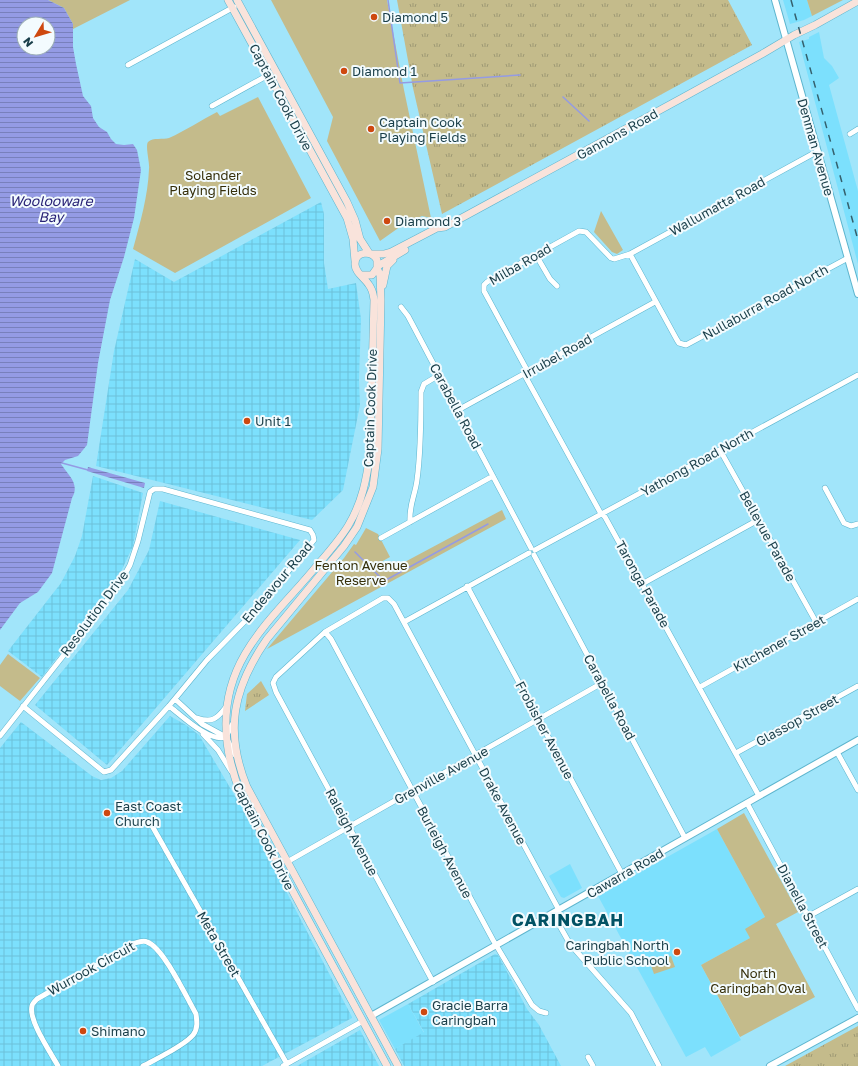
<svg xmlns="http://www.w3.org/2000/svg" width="858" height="1066" viewBox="0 0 858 1066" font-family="'Golos Text',sans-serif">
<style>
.built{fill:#7ce0fd}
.industrial{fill:url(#industrial-grid)}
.grass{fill:url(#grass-tufts)}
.park{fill:#c4bb8b}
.water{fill:url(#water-rules);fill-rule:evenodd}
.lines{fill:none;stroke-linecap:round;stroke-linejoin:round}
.stream{stroke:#949be4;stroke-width:1.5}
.minor-casing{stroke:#5db5ce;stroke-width:6}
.tertiary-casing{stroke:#5db5ce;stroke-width:8}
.secondary-casing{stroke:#5db5ce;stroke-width:8}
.minor{stroke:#fff;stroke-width:5}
.tertiary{stroke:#fff;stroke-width:6}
.secondary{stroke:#f9e3db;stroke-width:7}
.rail{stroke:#35606d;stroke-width:1.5;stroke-dasharray:7 7;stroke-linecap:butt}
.poi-dot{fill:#ce480f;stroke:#f3fbfe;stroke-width:1.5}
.labels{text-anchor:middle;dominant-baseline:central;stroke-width:4;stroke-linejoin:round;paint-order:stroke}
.poi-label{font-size:13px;fill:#193e49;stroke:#f3fbfe;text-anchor:start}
.street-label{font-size:13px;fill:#193e49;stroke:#f3fbfe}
.park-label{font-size:13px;fill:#362f0a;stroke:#f3fbfe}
.water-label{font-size:14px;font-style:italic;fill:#2a2477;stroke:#f3fbfe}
.district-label{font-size:17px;font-weight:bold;letter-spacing:1px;fill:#015264;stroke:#f3fbfe}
</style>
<defs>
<pattern id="industrial-grid" width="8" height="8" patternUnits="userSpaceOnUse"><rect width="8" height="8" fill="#7ce0fd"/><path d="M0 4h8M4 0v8" fill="none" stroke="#6bc1da"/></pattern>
<pattern id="grass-tufts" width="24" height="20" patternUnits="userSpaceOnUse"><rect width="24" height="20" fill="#c4bb8b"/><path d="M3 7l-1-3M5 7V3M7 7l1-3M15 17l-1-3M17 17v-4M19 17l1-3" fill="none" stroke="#9e9974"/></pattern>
<pattern id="water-rules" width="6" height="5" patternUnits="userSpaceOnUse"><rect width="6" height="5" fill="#949be4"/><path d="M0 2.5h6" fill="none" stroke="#7880bb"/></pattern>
</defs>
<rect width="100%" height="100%" fill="#a1e5fa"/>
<path class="built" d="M783,0H807L812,16L804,20L790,24Z
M819,32L824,58L832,66L839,78L829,85L858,191V264L799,42L809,39V37Z
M717,829L765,917L750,938L701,965L741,1040L711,1057L705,1047L686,1057L598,896Z
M570,864L582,888L564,898L561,897L549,876Z
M408,1004L424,1033L395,1049L379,1020Z"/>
<path class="industrial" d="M321,202L324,214V263L328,289L356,283L361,319L359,380L360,405L343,490L312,520L96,466L114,351L135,259L174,282Z
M93,476L143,493L133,546L118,578L42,677L8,651L61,583L75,556L82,536Z
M160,501L300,540L107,765L35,705L128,590L149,550Z
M170,716L186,725L199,735L252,825L302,922L352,1017V1018L262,1066H0V748L21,722L92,776L101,780L111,778L122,771Z
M495,954L498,955L527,1009L539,1025L561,1066H404L395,1049L424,1032L408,1004Z
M360,1030L379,1066H297Z"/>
<path class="grass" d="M397,0H728L752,45L442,214L413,88Z
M261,681L269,695L245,711L247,694Z
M858,1026V1066H785Z"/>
<path class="park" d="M48,0H130L73,29V24L64,8Z
M271,0H387L404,90L431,218L422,216L404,224L380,241L327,141L333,117Z
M807,0H843L812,16Z
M258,97L311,198L175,273L133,249C140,223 148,196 149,169C150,163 145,146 148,142C153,137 163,140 169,138C185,131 201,120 217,112L220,116Z
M601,211L623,250L617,254L612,252L594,232Z
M502,510L506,519L267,649L344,558L354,544L356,545L366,528L378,534L390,557L381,562L386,572Z
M8,654L40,678L20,701L0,686V665Z
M744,813L798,912L776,924L815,997L740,1037L701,965L750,938L745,929L765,917L717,829Z
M671,956L675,967L654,974L650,963Z"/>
<path class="water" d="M0,0H48L64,8L73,24V47L76,64L83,96L91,106L93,118L99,127L107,132L111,139L116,144L124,145L133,144L137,150L141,170L134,218L124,257L110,300L98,363L87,445L78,456L65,460L61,464C69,476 80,484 72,498L52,573L38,592L20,603L0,630ZM24,24H48V48H24Z
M88,467L145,483L144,488L87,471Z"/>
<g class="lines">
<path class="stream" d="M388,0L400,83L520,75
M563,97L589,121
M62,463L88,470
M355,552L381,578L386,580L488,524"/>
<g class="minor-casing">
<path id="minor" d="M128,65L234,7
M212,106L270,74
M850,134L858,129
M630,254L677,340L679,343L686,345L848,258
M536,255L550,279L557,286
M401,307L408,316L531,548
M528,372L484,291V285L487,282L579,231L586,232L611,258L614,259L630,254L818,151
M524,374L600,512L605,517L759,796
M458,410L655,302
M720,450L816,622
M825,488L844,523L851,526L858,524
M410,522C409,504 415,496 417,480C421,451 421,421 421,392L424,384L439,375
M381,538L493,476
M535,550L858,375
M534,555L685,838
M642,584L758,520
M467,586L622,874
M404,622L529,553
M325,632L331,639L493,940L532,1005L539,1011L546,1013
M700,687L858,599
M175,699L202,724L226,737L235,755
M169,706C182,716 210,743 226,737L233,723
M197,718C212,723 217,719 226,707
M203,734L218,750L231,771
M0,736L119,585L130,565L138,541L150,492L154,489H163L310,530L313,535L314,540L302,555L249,617L207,660L169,706L111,770L104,772L99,768L23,706
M837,752L858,790
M736,753L858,686
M747,803L858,1009
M151,824L287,1064
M287,862L602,683
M553,914L570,944L631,1013L659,1066
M809,916L858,889
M433,982L276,692L273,683L276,677L325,632L383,598H388L394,604L559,910
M588,1057L593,1066
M58,1066C51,1053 28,1020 32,1006C32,1004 35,1001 37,999L135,943C138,942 144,940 147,942C163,947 187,998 196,1014C197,1021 198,1029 193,1035C184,1046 156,1059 143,1066
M283,1066L363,1021"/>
</g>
<g class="tertiary-casing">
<path id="tertiary" d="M775,0L858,294
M371,1016L858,740
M770,1066L858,1018"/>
</g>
<g class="secondary-casing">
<path id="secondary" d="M228,0L347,218L353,239L355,261
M237,0L347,202L355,220L360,239L369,253
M371,254H384L391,252L437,228L445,227L682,98L762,54L794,35L815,25L858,1
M378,266L405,250
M377,268L380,275L381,300L378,449L373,487L357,527L344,546L267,639C233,688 224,731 247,787L398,1066
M362,275H372L377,268V260C372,250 355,251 355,264C355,273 365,278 369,285C373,290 373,294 374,300L370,452C367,478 362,503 348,526C338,542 326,555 314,569C291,597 263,623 245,654C218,700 222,749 242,797L387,1066
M383,285L387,266L393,260"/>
</g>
<use href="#minor" class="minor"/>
<use href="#tertiary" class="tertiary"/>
<use href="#secondary" class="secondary"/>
<path class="rail" d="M791,0L858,240"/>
</g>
<g class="poi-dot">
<circle cx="374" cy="17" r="4"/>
<circle cx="344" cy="71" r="4"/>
<circle cx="371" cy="129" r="4"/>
<circle cx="387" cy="221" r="4"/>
<circle cx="247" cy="421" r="4"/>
<circle cx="107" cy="813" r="4"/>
<circle cx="677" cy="952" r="4"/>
<circle cx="424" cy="1012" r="4"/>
<circle cx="83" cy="1031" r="4"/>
</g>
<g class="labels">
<g class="poi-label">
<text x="382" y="17">Diamond 5</text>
<text x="352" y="71">Diamond 1</text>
<text x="379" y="122">Captain Cook<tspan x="379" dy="15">Playing Fields</tspan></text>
<text x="395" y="221">Diamond 3</text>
<text x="255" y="421">Unit 1</text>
<text x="115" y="806">East Coast<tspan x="115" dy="15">Church</tspan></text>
<text x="669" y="945" text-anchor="end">Caringbah North<tspan x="669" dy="15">Public School</tspan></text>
<text x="432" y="1005">Gracie Barra<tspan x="432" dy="15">Caringbah</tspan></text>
<text x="91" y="1031">Shimano</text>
</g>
<g class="street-label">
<text transform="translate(281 97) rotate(62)">Captain Cook Drive</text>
<text transform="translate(617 134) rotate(-29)">Gannons Road</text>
<text transform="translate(816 147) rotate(74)">Denman Avenue</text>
<text transform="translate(717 206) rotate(-29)">Wallumatta Road</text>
<text transform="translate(520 264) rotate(-30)">Milba Road</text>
<text transform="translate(765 302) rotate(-29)">Nullaburra Road North</text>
<text transform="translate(557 356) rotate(-29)">Irrubel Road</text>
<text transform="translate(456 406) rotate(62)">Carabella Road</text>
<text transform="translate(370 408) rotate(-88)">Captain Cook Drive</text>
<text transform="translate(697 462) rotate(-29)">Yathong Road North</text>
<text transform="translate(768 536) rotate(61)">Bellevue Parade</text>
<text transform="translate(277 582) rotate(-50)">Endeavour Road</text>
<text transform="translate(643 584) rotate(61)">Taronga Parade</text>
<text transform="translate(94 613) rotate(-53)">Resolution Drive</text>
<text transform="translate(779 643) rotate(-29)">Kitchener Street</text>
<text transform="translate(610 697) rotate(62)">Carabella Road</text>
<text transform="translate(797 720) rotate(-29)">Glassop Street</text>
<text transform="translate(545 730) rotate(62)">Frobisher Avenue</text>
<text transform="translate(441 775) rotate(-29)">Grenville Avenue</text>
<text transform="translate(503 806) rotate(62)">Drake Avenue</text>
<text transform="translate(352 832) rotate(62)">Raleigh Avenue</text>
<text transform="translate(264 836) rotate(63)">Captain Cook Drive</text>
<text transform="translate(445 852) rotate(62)">Burleigh Avenue</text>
<text transform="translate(625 873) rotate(-30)">Cawarra Road</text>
<text transform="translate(803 906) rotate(62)">Dianella Street</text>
<text transform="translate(219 944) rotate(60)">Meta Street</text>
<text transform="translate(91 968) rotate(-29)">Wurrook Circuit</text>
</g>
<g class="park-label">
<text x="213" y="175">Solander<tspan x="213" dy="15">Playing Fields</tspan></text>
<text x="361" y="565">Fenton Avenue<tspan x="361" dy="15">Reserve</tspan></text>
<text x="758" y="973">North<tspan x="758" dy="15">Caringbah Oval</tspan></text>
</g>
<g class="water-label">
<text x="51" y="200">Woolooware<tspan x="51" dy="16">Bay</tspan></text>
</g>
<g class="district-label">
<text x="568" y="919">CARINGBAH</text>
</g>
</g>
<g transform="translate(36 36) rotate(232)"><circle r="19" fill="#f3fbfe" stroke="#9cafb6"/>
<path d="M0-3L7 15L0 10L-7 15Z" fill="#ce480f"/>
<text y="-6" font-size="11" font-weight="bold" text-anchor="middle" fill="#193e49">N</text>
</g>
</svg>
